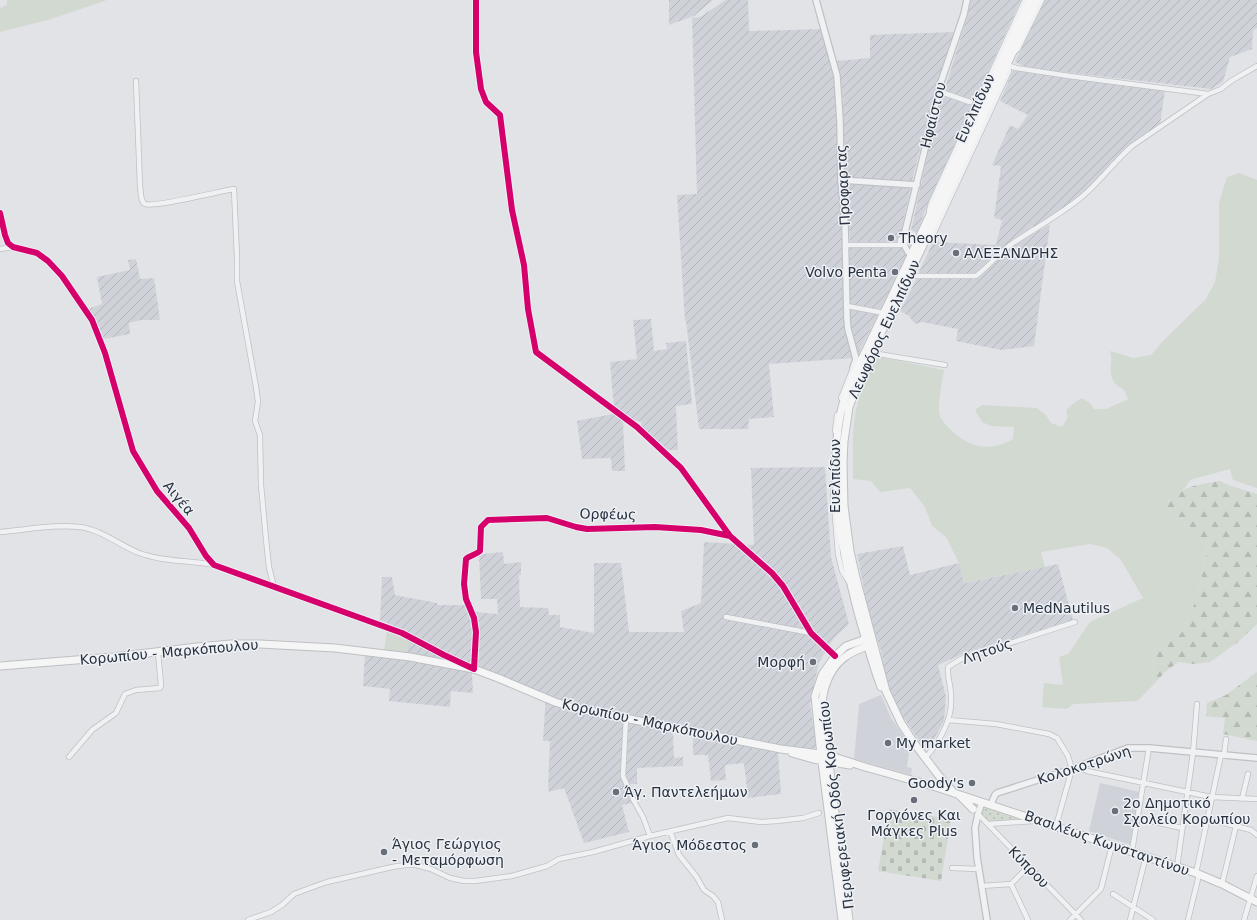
<svg xmlns="http://www.w3.org/2000/svg" width="1257" height="920" viewBox="0 0 1257 920" font-family="'DejaVu Sans',sans-serif">
<style>
.built{fill:#cfd3d9}
.industrial{fill:url(#industrial-furrows)}
.grass{fill:#d2d9d1}
.forest{fill:url(#forest-firs)}
.cemetery{fill:url(#cemetery-stones)}
.park{fill:url(#park-dots)}
.lines{fill:none;stroke-linecap:round;stroke-linejoin:round}
.minor-casing{stroke:#bfc1c4;stroke-width:6}
.tertiary-casing{stroke:#bfc1c4;stroke-width:8}
.primary-casing{stroke:#bdc0c3;stroke-width:9}
.minor{stroke:#f0f1f2;stroke-width:4.5}
.tertiary{stroke:#f0f1f2;stroke-width:5.5}
.primary{stroke:#f5f5f6;stroke-width:7}
.cycleway-casing{stroke:#eef1f5;stroke-width:8}
.cycleway{stroke:#d6006c;stroke-width:6}
.poi-dot{fill:#696f79;stroke:#eef1f5;stroke-width:1.5}
.labels{text-anchor:middle;dominant-baseline:central;stroke-width:3;stroke-linejoin:round;paint-order:stroke}
.street-label{font-size:14px;fill:#28313e;stroke:#eef1f5}
.poi-label{font-size:14px;fill:#28313e;stroke:#eef1f5;text-anchor:start}
</style>
<defs>
<pattern id="industrial-furrows" width="10" height="10" patternUnits="userSpaceOnUse"><rect width="10" height="10" fill="#cfd3d9"/><path d="M-1 1l2-2M0 10L10 0M9 11l2-2" fill="none" stroke="#b2b6bb"/></pattern>
<pattern id="forest-firs" width="22" height="20" patternUnits="userSpaceOnUse"><rect width="22" height="20" fill="#d2d9d1"/><path d="M5 1l3.5 6h-7zM16 11l3.5 6h-7z" fill="#b4bbb4"/></pattern>
<pattern id="cemetery-stones" width="16" height="16" patternUnits="userSpaceOnUse"><rect width="16" height="16" fill="#d2d9d1"/><path d="M2 7V4a2 2 0 0 1 4 0v3zM10 15v-3a2 2 0 0 1 4 0v3z" fill="#b4bbb4"/></pattern>
<pattern id="park-dots" width="8" height="8" patternUnits="userSpaceOnUse"><rect width="8" height="8" fill="#d2d9d1"/><path d="M2 2h.1M6 6h.1" fill="none" stroke="#b4bbb4" stroke-width="1.8" stroke-linecap="round"/></pattern>
</defs>
<rect width="100%" height="100%" fill="#e1e3e6"/>
<path class="built" d="M881,695L891,718L910,745L907,767L912,768L911,775L854,759L859,704Z
M1100,783L1140,792L1131,845L1089,831Z"/>
<path class="industrial" d="M669,0H713L694,16L669,25Z
M726,0H748L749,31L822,29L836,76L839,122L837,151L839,181L844,223L845,320L854,358L769,364L774,417L749,419L748,429H699L686,321H685L677,195L697,194L692,18L700,17Z
M971,0H1021L926,208L917,233L911,230L936,117L966,21Z
M1042,0H1257V28L1253,30L1252,49L1230,57L1223,82L1211,89L1028,68L1015,62Z
M955,32L936,86L912,181L848,177L844,174L843,101L840,75L837,61L870,58V35Z
M1014,68L1165,90L1160,125L1104,172L1079,197L1008,246L975,274H921L919,272L933,242L996,245L1002,220L994,218L1001,166L992,165L1010,125L1018,129L1028,115L1000,101Z
M845,184L911,187L900,235L901,245L907,256L858,354L851,329L849,289L850,237Z
M1050,224L1034,346L1001,350L956,341L958,329L922,322L915,324L909,316L900,311L917,278L971,277L1014,245Z
M136,259L140,279L154,278L160,320H141L129,323L130,334L104,339L96,320L88,309L102,304L97,277L130,270L128,260Z
M651,319L654,351L667,349L666,343L686,341L692,404L676,406L678,450H666L642,429L641,422L631,419L614,408L610,362L637,359L633,320Z
M613,412L623,419L625,471H612L611,458L582,459L577,421L613,414Z
M825,467L831,557L849,624L834,638L819,662L810,704L817,746L811,750L778,751L781,794L748,798L744,763L725,765L726,780L711,781L708,755H693V733L673,729L674,758L683,757V766L637,768V784H628L637,802L622,805L629,832L584,843L564,788L549,792L548,787L550,741H543L546,694L477,667L472,674L473,693L451,691L450,707L389,701L390,689L363,686L365,653L406,658L409,634L380,620L382,577H392L395,595L437,603L438,605H466L476,612L498,614L497,599H481L479,556L483,554L503,552L504,564L521,562V575H519L520,607L548,608L549,615H560V627L594,633V563H621L629,632H684L681,611L701,603L704,542L754,545L751,468Z
M903,546L910,575L959,563L965,583L1058,564L1073,620L965,653L938,665L946,697L944,721L929,748L925,749L899,711L887,684L881,651L869,615L857,554Z"/>
<path class="grass" d="M7,0H107L51,19L0,32V8L7,5Z
M1239,173L1257,180V488L1233,480L1230,469L1190,480L1185,488L1168,501L1166,507L1178,516L1208,548L1197,598L1182,632L1154,655L1152,686L1137,701L1074,704L1066,709L1042,707L1044,683L1063,685L1059,657L1068,654L1090,622L1143,598L1121,560L1107,548L1090,544L1041,552L1045,567L964,583L959,563L946,537L932,526L925,507L910,488L880,492L871,481L853,479C853,454 851,426 858,402C862,387 870,372 875,358L879,357L944,370C942,381 937,407 940,416C942,421 948,427 952,431C970,448 991,452 1013,439L1014,427L991,426L982,422L975,410L982,405L1037,408L1046,415L1051,423L1062,427L1068,417L1066,410L1074,403L1082,398L1090,403L1094,409H1106L1128,399C1127,397 1126,393 1124,390C1121,387 1116,386 1114,382C1107,370 1114,363 1110,351L1133,358L1151,355L1163,341L1206,299L1215,282L1219,259V203L1227,177Z
M387,628L409,638L407,656L384,652Z"/>
<path class="forest" d="M1220,481L1228,485L1257,494V624L1238,642L1210,662L1194,664L1178,662L1164,673L1152,686L1154,655L1182,632L1197,598L1208,548L1178,516L1166,507C1173,487 1202,484 1220,481Z
M1257,672V741L1223,734L1225,718L1206,716L1207,703L1226,695Z"/>
<path class="cemetery" d="M889,809L951,819L941,881L878,871Z"/>
<path class="park" d="M982,807H984L1017,818L1016,819L1011,822H990L980,813Z"/>
<g class="lines">
<g class="minor-casing">
<path id="minor" d="M476,0V52L481,89L486,102L500,115L512,210L524,265L528,309L536,352L637,427L681,468L730,536
M1014,52L1018,49L1042,0
M1007,65L1016,68L1069,76L1208,94
M136,81L140,186C141,191 140,201 145,204C153,208 221,191 234,189L237,257V281L256,387L258,402L255,421L260,435L261,485L266,539L269,567L274,587
M938,91L970,102
M929,211L931,203L1025,0
M0,213L5,235L8,243L13,247L37,253L48,261L62,276L92,320L105,353L133,451L157,491L189,528L206,556L214,565L402,633L444,655L465,665
M926,240L933,235L1009,71L1007,65
M846,245H901L900,240L904,236
M0,249L13,247
M910,273L917,276H976C988,267 998,254 1010,245C1035,228 1062,214 1084,195C1101,180 1115,161 1132,146L1208,94L1221,89L1231,81L1257,66
M847,306L884,313
M872,353L945,365
M841,398L853,368
M835,431L837,415
M833,491L838,554L842,571L849,582
M0,532C26,530 54,524 80,527C102,530 119,545 139,553C163,562 189,560 214,565
M726,617L811,633
M472,668L474,669L476,632L474,618L466,599L464,584L466,559C470,555 476,555 480,551L481,527L488,520L492,519L500,520L547,518L576,527L587,529L655,527L701,530L730,536L772,573L783,586L811,633L835,656
M626,718L623,776L634,801L643,817L650,836
M948,720L996,724L1049,734L1057,738L1068,756L1072,769L1056,826
M1224,756L1226,739
M69,757L92,730L116,713L125,694L136,690L160,688L161,685L158,652
M925,758C940,742 953,718 951,696C951,686 947,677 948,667L961,659L1075,622
M1078,767L1087,771L1211,797L1257,799
M1242,799L1248,774
M978,814L1081,920
M1137,818L1182,828
M1208,819L1251,830L1257,835
M988,824L1034,821
M670,831L679,855L696,876L704,890L713,896L718,902L722,920
M1132,851L1149,748
M1177,867L1193,753L1197,704
M952,868L979,869
M1196,873L1221,755
M1011,884L1028,920
M1222,884L1236,826
M981,886L1011,884L1029,866
M1113,894L1153,920
M248,920L271,912L282,905L294,894L310,888L327,882L392,867L405,865H416L431,869L450,878L464,881H475L512,876L547,866L559,859L593,852L650,836L728,818L761,822L777,821L803,818L819,813
M1070,920L1101,889L1112,845
M1130,920L1146,856
M1188,920L1199,875
M1244,920L1257,876"/>
</g>
<g class="tertiary-casing">
<path id="tertiary" d="M816,0L837,76L840,121L841,180L845,223L847,319L848,329L856,359L853,368L856,370
M841,180L917,185
M913,256C906,252 903,244 904,236L941,82L964,14L967,0
M982,802L978,814L975,828L977,857L987,920
M991,804L995,795L997,793L1072,769L1128,748H1149L1257,758"/>
</g>
<g class="primary-casing">
<path id="primary" d="M908,239L914,242L919,239
M0,666L114,657L197,647L231,644H260L335,648L410,657L474,669L498,678L555,702L574,708L781,749L828,755L865,767L933,786L1196,873L1222,884L1257,902
M881,687C872,663 866,640 859,616C842,552 828,483 840,416C845,390 858,367 869,344C879,323 889,302 899,281C943,187 986,94 1030,0
M792,753L813,759L850,765
M954,793L939,776L914,743L901,723L886,691L857,582L850,551L844,506L843,462L844,441L849,407L862,373L925,241L1037,0
M959,795L973,809
M842,920L820,746L815,696L822,675L835,656L846,646L869,638
M849,920C842,868 835,815 829,763C826,739 817,707 826,684C834,661 849,651 872,645"/>
</g>
<use href="#minor" class="minor"/>
<use href="#tertiary" class="tertiary"/>
<use href="#primary" class="primary"/>
<g class="cycleway-casing">
<path id="cycleway" d="M476,0V52L481,89L486,102L500,115L512,210L524,265L528,309L536,352L637,427L681,468L730,536
M0,213L5,235L8,243L13,247L37,253L48,261L62,276L92,320L105,353L133,451L157,491L189,528L206,556L214,565L402,633L444,655L474,669L476,632L474,618L466,599L464,584L466,559C470,555 476,555 480,551L481,527L488,520L547,518L576,527L587,529L655,527L701,530L730,536L772,573L783,586L811,633L835,656"/>
</g>
<use href="#cycleway" class="cycleway"/>
</g>
<g class="poi-dot">
<circle cx="891" cy="238" r="4"/>
<circle cx="956" cy="253" r="4"/>
<circle cx="895" cy="272" r="4"/>
<circle cx="1015" cy="608" r="4"/>
<circle cx="813" cy="662" r="4"/>
<circle cx="888" cy="743" r="4"/>
<circle cx="972" cy="783" r="4"/>
<circle cx="616" cy="792" r="4"/>
<circle cx="914" cy="800" r="4"/>
<circle cx="1115" cy="811" r="4"/>
<circle cx="755" cy="845" r="4"/>
<circle cx="384" cy="852" r="4"/>
</g>
<g class="labels">
<g class="street-label">
<text transform="translate(975 108) rotate(-65)">Ευελπίδων</text>
<text transform="translate(933 115) rotate(-76)">Ηφαίστου</text>
<text transform="translate(843 185) rotate(-93)">Προφαρτας</text>
<text transform="translate(884 329) rotate(-65)">Λεωφόρος Ευελπίδων</text>
<text transform="translate(835 476) rotate(-90)">Ευελπίδων</text>
<text transform="translate(179 498) rotate(50)">Αιγέα</text>
<text transform="translate(608 514) rotate(1)">Ορφέως</text>
<text transform="translate(987 651) rotate(-19)">Λητούς</text>
<text transform="translate(169 652) rotate(-5)">Κορωπίου - Μαρκόπουλου</text>
<text transform="translate(650 722) rotate(12)">Κορωπίου - Μαρκόπουλου</text>
<text transform="translate(1084 765) rotate(-18)">Κολοκοτρώνη</text>
<text transform="translate(836 805) rotate(-97)">Περιφερειακή Οδός Κορωπίου</text>
<text transform="translate(1107 843) rotate(19)">Βασιλέως Κωνσταντίνου</text>
<text transform="translate(1029 867) rotate(46)">Κύπρου</text>
</g>
<g class="poi-label">
<text x="899" y="238">Theory</text>
<text x="964" y="253">ΑΛΕΞΑΝΔΡΗΣ</text>
<text x="887" y="272" text-anchor="end">Volvo Penta</text>
<text x="1023" y="608">MedNautilus</text>
<text x="805" y="662" text-anchor="end">Μορφή</text>
<text x="896" y="743">My market</text>
<text x="964" y="783" text-anchor="end">Goody's</text>
<text x="624" y="792">Άγ. Παντελεήμων</text>
<text x="1123" y="803">2ο Δημοτικό<tspan x="1123" dy="16">Σχολείο Κορωπίου</tspan></text>
<text x="914" y="815" text-anchor="middle">Γοργόνες Και<tspan x="914" dy="16">Μάγκες Plus</tspan></text>
<text x="392" y="844">Άγιος Γεώργιος<tspan x="392" dy="16">- Μεταμόρφωση</tspan></text>
<text x="747" y="845" text-anchor="end">Άγιος Μόδεστος</text>
</g>
</g>
</svg>
